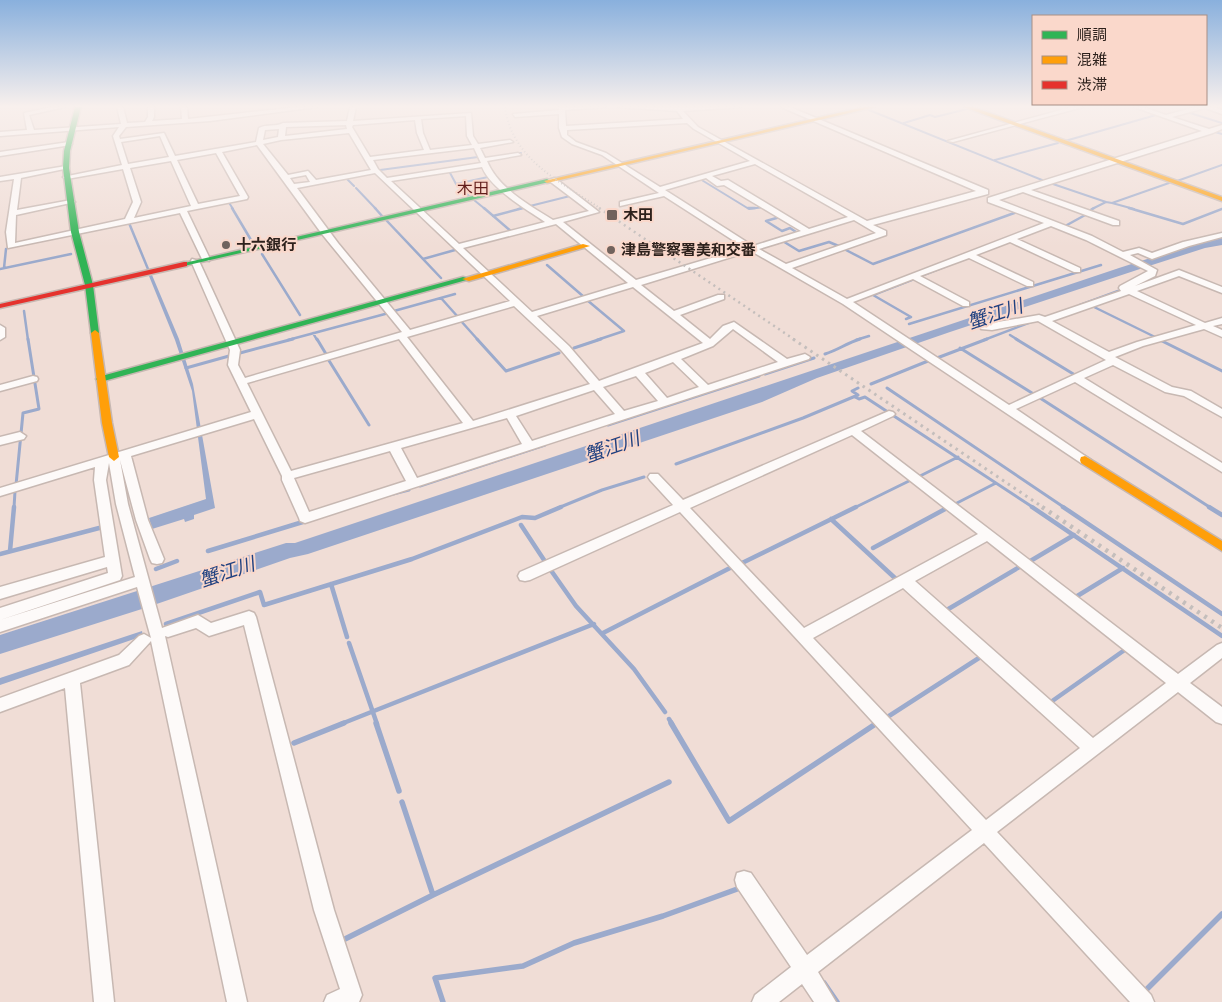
<svg xmlns="http://www.w3.org/2000/svg" width="1222" height="1002" viewBox="0 0 1222 1002" font-family="'Roboto Condensed','Noto Sans JP',sans-serif">
<style>
.water{fill:#9baacc}
.lines{fill:none;stroke-linecap:round;stroke-linejoin:round}
.stream-far4{stroke:#9baacc;stroke-width:2}
.stream-far3{stroke:#9baacc;stroke-width:2.5}
.stream-far2{stroke:#9baacc;stroke-width:3}
.stream-far1{stroke:#9baacc;stroke-width:4.5}
.stream{stroke:#9baacc;stroke-width:5.5}
.street-casing{stroke:#c7b8b2;stroke-width:3}
.fast-casing{stroke:#c7b8b2;stroke-width:3}
.slow-casing{stroke:#c7b8b2;stroke-width:3}
.jam-casing{stroke:#c7b8b2;stroke-width:3}
.street{fill:#fdfaf9;fill-rule:evenodd}
.fast{fill:#30b455;fill-rule:evenodd}
.slow{fill:#ff9f0a;fill-rule:evenodd}
.jam{fill:#e5322d;fill-rule:evenodd}
.rail-far3{stroke:#c4bebc;stroke-width:2;stroke-dasharray:1 2.5;stroke-linecap:butt}
.rail-far2{stroke:#c4bebc;stroke-width:2.5;stroke-dasharray:2 4;stroke-linecap:butt}
.rail-far1{stroke:#c4bebc;stroke-width:3;stroke-dasharray:2.5 4.5;stroke-linecap:butt}
.rail{stroke:#c4bebc;stroke-width:4.5;stroke-dasharray:3 5.5;stroke-linecap:butt}
.poi-dot{fill:#71635d;stroke:#fad8cb;stroke-width:2}
.labels{text-anchor:middle;dominant-baseline:central;stroke-width:4;stroke-linejoin:round;paint-order:stroke}
.far-poi-label{font-size:15px;font-weight:bold;fill:#2d211c;stroke:#fad8cb;text-anchor:start}
.far-quarter-label{font-size:16px;fill:#611c1a;stroke:#fad8cb}
.water-label{font-size:19px;font-style:italic;fill:#204180;stroke:#fad8cb}
</style>
<rect width="100%" height="100%" fill="#f0ddd6"/>
<path class="water" d="M1222,238V245L1205,248L1149,266L950,332L817,378L762,402L308,554L290,558L145,608L0,654V635L286,543H295L1119,268L1191,245Z
M152,275L179,339L193,384L215,508L194,515V519L185,522L184,519L152,529L149,518L206,499L192,391L175,340L149,276Z
M142,631L143,636L0,685V678Z"/>
<g class="lines">
<path class="stream-far4" d="M869,110L1042,180
M1187,112L1222,123
M904,123L930,115L935,117L967,109
M1215,132L1222,134
M1065,141L1156,115
M519,153H521
M995,160L1058,143
M380,170L478,157
M449,171L456,184L469,196
M348,177L346,178L354,186
M700,179L749,209L764,207
M1177,181L1222,165
M1050,183L1106,202
M456,184L488,177
M356,188L376,209
M474,200L485,209
M228,201L233,209
M1112,203L1134,209
M530,206L570,196
M518,209L527,207
M1092,209L1106,202L1112,203L1169,183"/>
<path class="stream-far3" d="M232,208L254,245
M375,208L382,216
M484,208L512,232
M748,208H755
M1129,208L1183,224L1222,209
M1087,212L1094,208
M493,216L523,208
M778,216L780,217L766,221L782,231L790,228L796,232
M387,221L441,278
M129,223L148,269
M1067,225L1087,214
M781,240L799,251L829,242L841,247
M844,249L873,264L1017,212
M262,254L300,315
M423,259L455,250
M547,265L584,297
M4,268L6,249
M0,269L71,254
M918,277L944,267
M1135,286L1161,277
M441,298L458,317
M587,300L624,331L597,340
M1080,305L1118,291
M1094,307L1155,337
M24,311L28,340
M394,311L455,294
M906,319L911,317L873,295L914,279
M461,321L478,340
M909,324L1101,265
M313,333L317,340
M1010,335L1018,340
M288,340L385,314
M856,340L869,336
M984,340L1031,322"/>
<path class="stream-far2" d="M317,339L326,354
M477,339L506,371L559,353
M1016,339L1075,375
M1162,341L1222,371
M574,348L601,339
M960,348L1032,393
M240,353L293,339
M825,354C838,350 847,343 860,339
M937,358L987,339
M328,359L369,425
M186,368L229,356
M765,374L814,358
M871,384L928,361
M887,388L1065,508
M855,397L859,399L865,397L1034,508
M1040,398L1211,508
M608,425L759,376
M676,464L803,418L858,395L852,391L858,388
M918,477L958,457
M16,485L23,413L39,409L28,339
M420,486L545,445
M389,495L409,490
M955,504L996,483
M14,508L15,491
M558,508L602,490L644,477
M854,508L911,480"/>
<path class="stream-far1" d="M1032,507L1222,636
M1063,507L1222,614
M1209,507L1222,515
M831,519L896,579
M521,525L546,563
M873,548L947,508
M10,551L14,507
M208,551L306,521
M0,554L103,527
M742,563L856,507
M1027,563L1074,535
M156,569L177,561
M550,569L576,606L634,669L665,712
M331,584L347,637
M1074,598L1123,568
M945,611L1021,566
M166,624L260,592L264,605L412,559L522,517L535,518L561,507
M603,633L730,568
M349,643L377,724
M1048,704L1126,649L1123,647
M889,716L982,656
M669,719L672,724
M341,724L594,624"/>
<path class="stream" d="M376,723L399,791
M671,723L729,821L874,725
M294,743L344,723
M402,802L433,895L669,782
M345,939L433,895
M824,983L837,1002
M1145,991L1222,914
M443,1002L435,978L523,966L574,943L663,916L740,888"/>
<g class="street-casing">
<path id="street" d="M52,107H65L29,115L34,130L121,124L117,107H123L127,123L145,122L148,117V107H154V117L152,121L182,119L181,107H187L188,119L297,107H317L210,121L126,127L119,136L120,139L164,133L175,156L256,142L259,128C266,124 276,127 283,123L347,121L350,107H356L353,121L471,113L473,136L478,144L510,140L513,142L480,148L485,158L518,153L521,155L487,161C498,188 529,205 553,220L589,211L548,180L555,178L599,212L563,222L636,280L745,248L664,196L620,206V202L659,193L602,155L572,144L562,137L559,128V114L515,117L513,114L559,110V107H606L565,110L566,126L683,119L677,111L618,107H741L683,111L698,127L867,221L976,191L781,107H790L988,190V194L873,225L886,231V235L792,268L847,299L1044,223L988,202V198L1202,131L1134,107H1143L1166,115L1195,107H1214L1222,110V114L1205,108L1172,117L1209,129L1222,125V129L1213,133L1031,190L1119,221V225H1113L1023,192L999,200L1092,236L1123,252L1139,248L1152,253L1183,242L1222,233V237L1189,246L1152,259L1138,253L1130,255L1157,270L1155,276L1135,286L1179,270L1222,287V293L1179,276L1137,291L1205,323L1222,318V324L1213,326L1222,330V337L1204,329L1143,346L1115,357L1172,387L1191,391L1222,409V417L1184,396L1165,392L1113,365L1084,378L1222,463V472L1075,382L1016,409L1091,460L1085,464L1081,463L843,304L751,251L641,285L674,311L718,295H724V299L680,315L710,339L723,326L734,322L787,359L805,354L810,357L809,359L305,523L300,521L299,518L282,480V476L254,419L131,456L148,520L164,559L162,563L157,564L152,563L150,559L136,520L120,460L128,504L162,628L198,615L211,623L249,611L254,613L256,617L334,910L362,995L359,1002H324L327,995L340,989L314,910L244,625L209,636L196,628L168,637L165,636L247,1002H227L151,641L129,665L80,683L114,1002H94L65,688L0,712V698L119,655L139,636L144,634L151,638L137,587L0,632V620L135,577L116,504L109,463L106,480L122,576L120,580L0,620V608L108,573L107,567L0,599V587L105,557L94,480L95,467L0,496V488L251,412L228,365L230,350L191,261L192,259L199,261L240,350L238,365L245,378L402,332L322,234L257,145L222,152L248,197L247,199L187,211L210,259L209,261L202,259L180,213L8,248L6,232L14,179L0,181V177L66,166L69,168L21,178L17,210L71,200L75,202L16,215L15,243L125,219L133,202L123,169L67,179L63,177L122,165L113,136L119,127L0,136V132L27,130L24,113ZM466,116L467,136L472,145L430,150L423,133L421,119ZM415,120L417,133L424,150L370,157L352,127L353,125ZM687,123L694,129L750,161L660,187L606,153L576,142L567,135V130ZM346,125L347,129L285,136L286,127ZM279,129L278,137L263,140L265,130ZM349,133L371,170L316,180L308,171L288,175L263,144L281,140ZM160,136L169,157L128,164L121,142ZM474,148L481,163L387,178L378,169L373,160ZM216,153L240,196L198,204L177,160ZM171,161L191,206L134,218L141,202L130,168ZM755,164L848,217L809,229L728,180L721,181L712,176ZM482,167C491,189 526,209 545,222L459,244L391,181ZM375,173L510,301L410,330L338,243L297,188ZM306,175L310,182L294,184L290,178ZM706,178L717,186L724,185L801,231L753,246L665,190ZM854,220L876,233L786,264L759,249ZM556,224L628,283L532,312L463,248ZM1051,226L1086,240L1148,271L1120,286L1119,288L1121,291L1045,317L1039,315L981,325V329L992,330L1038,321L1106,360L1009,405L853,302L913,279L963,306H969V302L920,276L969,258L1027,286H1033V282L976,255L1010,242L1074,272H1080V268L1017,239ZM633,287L703,343L599,381L569,346L537,316ZM1129,294L1196,325L1137,342L1109,352L1052,321ZM514,306L561,350L590,384L473,421L407,337ZM733,329L778,362L708,385L681,359L713,346ZM399,339L463,423L291,471L247,383ZM673,362L699,387L667,398L645,373ZM636,376L658,401L624,411L603,387ZM594,390L615,414L532,441L516,416ZM507,418L522,444L417,478L401,448ZM390,451L406,481L309,512L294,478Z
M1072,107H1083L953,142L948,141Z
M69,142L72,144L71,145L0,156V152Z
M0,325L5,328V337L0,340Z
M33,376L37,377L38,379L37,381L0,391V385Z
M889,411L893,412L895,414L893,416L861,431L1178,674L1217,645L1222,643V658L1190,683L1222,707V724L1216,722L1178,692L997,832L1151,995L1154,1002H1130L984,843L818,972L836,1002H814L802,984L779,1002H752L755,995L791,967L737,887L735,880L737,873L744,871L751,873L807,955L972,830L680,512L530,580L525,581L520,580L518,576L520,572L673,505L650,480L648,477L650,474H658L683,500ZM852,435L978,534L804,628L690,508ZM987,541L1166,683L1093,738L915,581ZM903,588L1080,748L986,820L813,638Z
M20,432L26,436L24,439L0,445V437Z"/>
</g>
<g class="fast-casing">
<path id="fast" d="M75,107H81L70,151L69,168L79,232L93,285L99,333L95,336L91,333L85,285L71,232L63,168L64,151Z
M547,179L550,181L549,182L184,266L180,264Z
M463,277L470,279L104,381H98L96,379L98,377Z"/>
</g>
<g class="slow-casing">
<path id="slow" d="M864,107H875L547,183L544,181Z
M964,107H973L1222,197V201Z
M583,244L590,246L469,281L462,279Z
M95,330L99,333L112,423L119,457L114,461L109,457L102,423L91,333Z
M1085,456L1222,541V551L1081,463L1080,460L1081,457Z"/>
</g>
<g class="jam-casing">
<path id="jam" d="M184,262H187V266L0,308V304Z"/>
</g>
<use href="#street" class="street"/>
<use href="#fast" class="fast"/>
<use href="#slow" class="slow"/>
<use href="#jam" class="jam"/>
<path class="rail-far3" d="M505,107C512,160 561,182 601,209"/>
<path class="rail-far2" d="M599,208L795,340"/>
<path class="rail-far1" d="M793,339L1044,508"/>
<path class="rail" d="M1042,507L1222,628"/>
</g>
<linearGradient id="sky" x2="0" y2="1"><stop stop-color="#89b0dd"/><stop offset="0.43" stop-color="#f8f0ed"/><stop offset="1" stop-color="#f8f0ed" stop-opacity="0"/></linearGradient>
<rect width="1222" height="247" fill="url(#sky)"/>
<g class="poi-dot">
<rect x="606" y="209" width="12" height="12" rx="2.5"/>
<circle cx="226" cy="245" r="5"/>
<circle cx="611" cy="250" r="5"/>
</g>
<g class="labels">
<g class="far-poi-label">
<text x="623" y="215">木田</text>
<text x="236" y="245">十六銀行</text>
<text x="621" y="250">津島警察署美和交番</text>
</g>
<g class="far-quarter-label">
<text x="473" y="188">木田</text>
</g>
<g class="water-label">
<text transform="translate(995 314) rotate(-18)">蟹江川</text>
<text transform="translate(612 447) rotate(-19)">蟹江川</text>
<text transform="translate(227 572) rotate(-18)">蟹江川</text>
</g>
</g>
<rect x="1032" y="15" width="175" height="90" fill="#fad8cb" stroke="#a88f85"/>
<rect x="1042" y="31" width="25" height="8" fill="#30b455" stroke="#a88f85"/>
<text x="1077" y="40" font-size="15" fill="#2d211c">順調</text>
<rect x="1042" y="56" width="25" height="8" fill="#ff9f0a" stroke="#a88f85"/>
<text x="1077" y="65" font-size="15" fill="#2d211c">混雑</text>
<rect x="1042" y="81" width="25" height="8" fill="#e5322d" stroke="#a88f85"/>
<text x="1077" y="90" font-size="15" fill="#2d211c">渋滞</text>
</svg>
